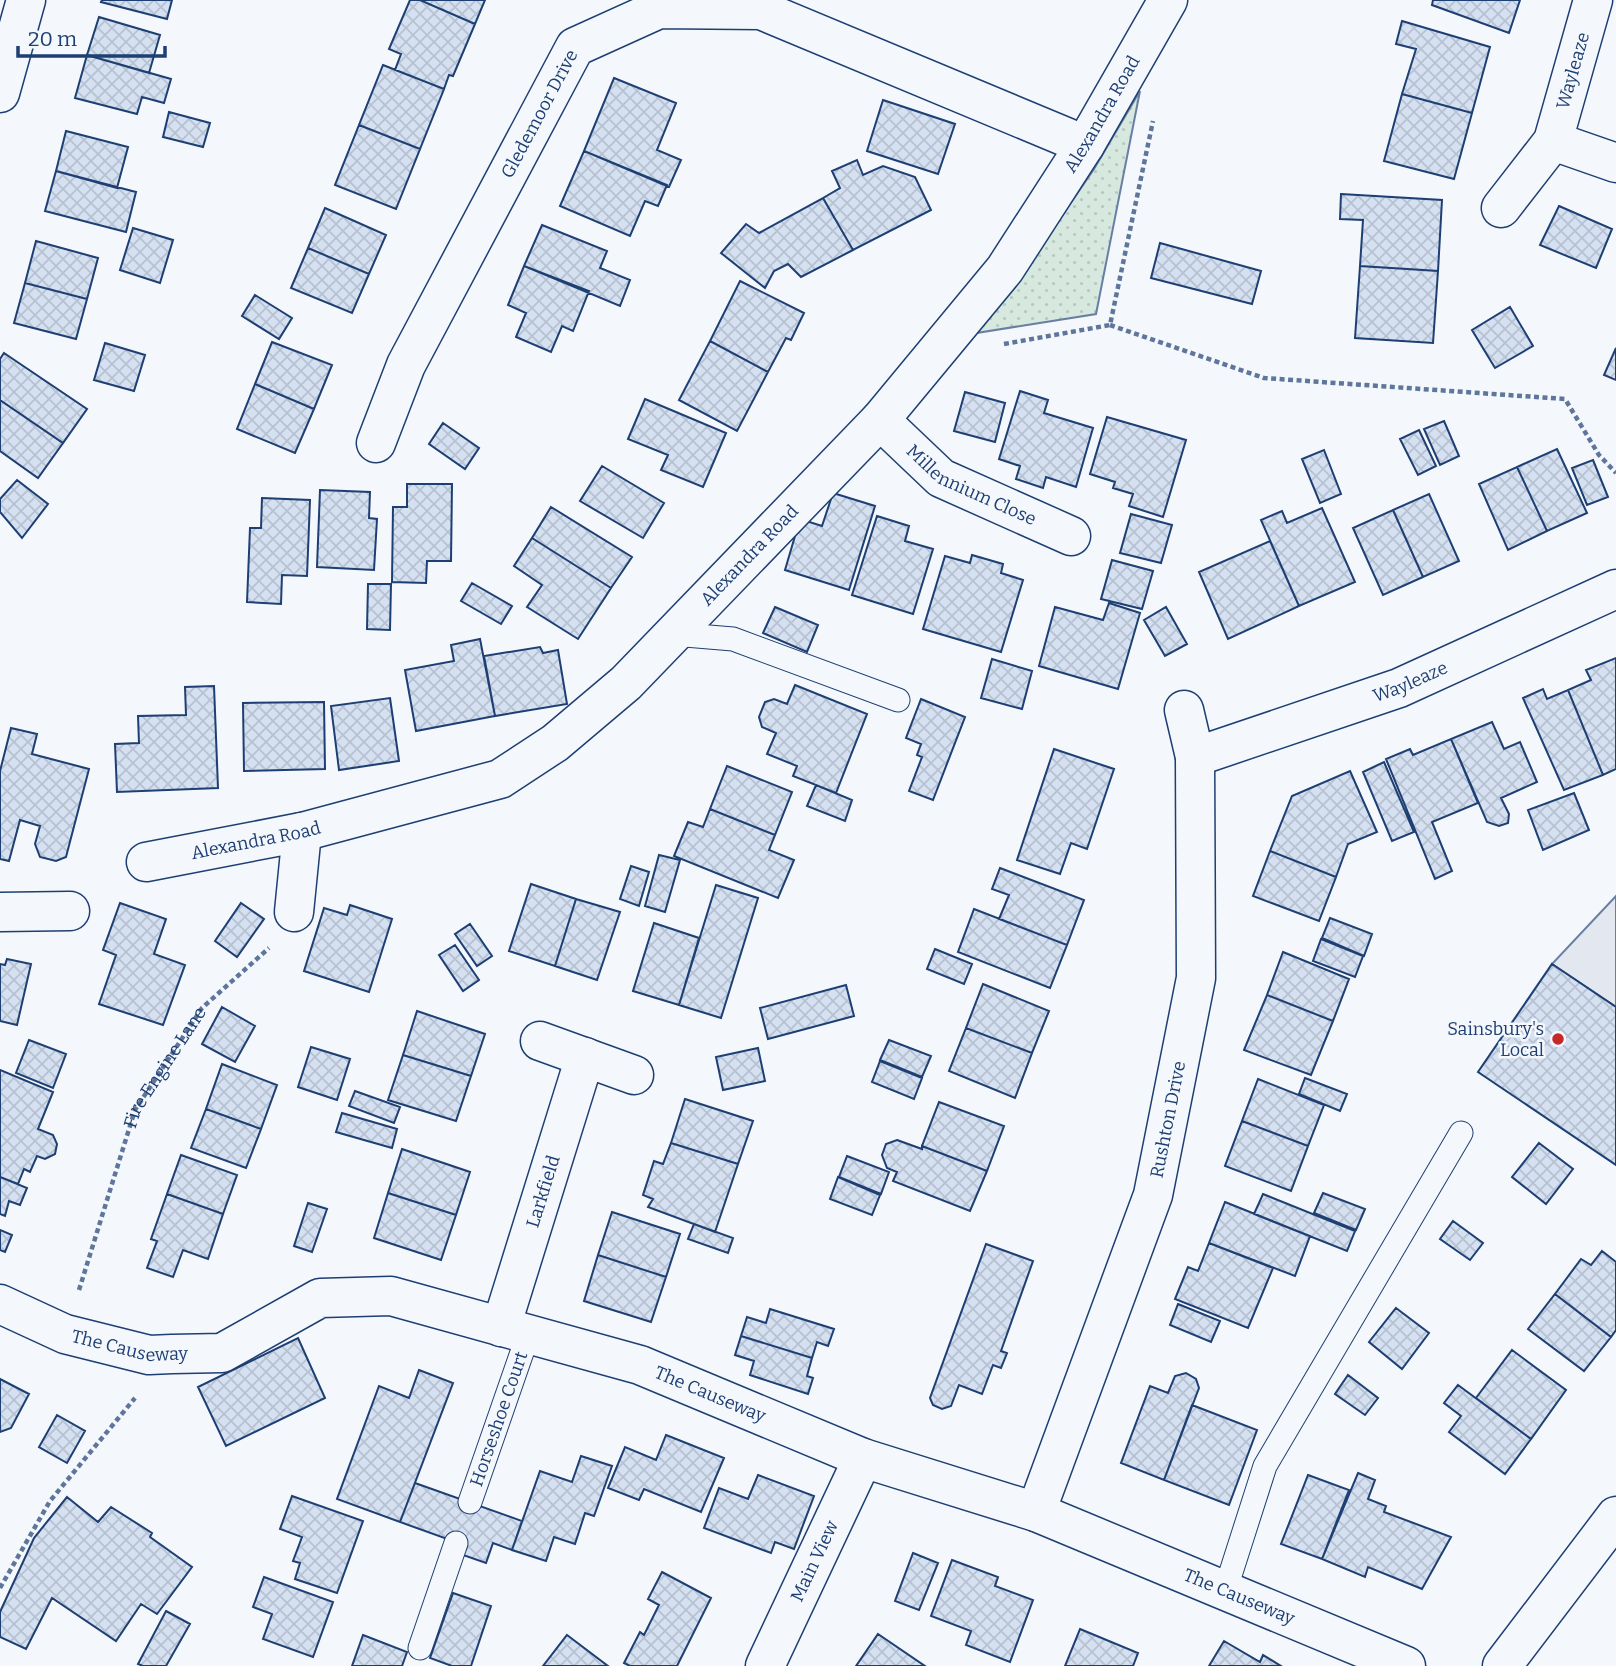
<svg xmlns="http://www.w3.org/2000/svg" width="1616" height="1666" viewBox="0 0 1616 1666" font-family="Bitter,serif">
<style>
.grass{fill:url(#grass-dots);stroke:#687fa3;stroke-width:2}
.parking{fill:#e3e8f0;stroke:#687fa3;stroke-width:2}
.building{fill:url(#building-cross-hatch);stroke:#1d3f73;stroke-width:2}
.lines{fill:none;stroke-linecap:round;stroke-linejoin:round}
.service-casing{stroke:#1d3f73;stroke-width:25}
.minor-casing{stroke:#1d3f73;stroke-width:41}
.primary-casing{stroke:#1d3f73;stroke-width:41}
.path{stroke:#5e769c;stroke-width:4.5;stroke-dasharray:5 3.5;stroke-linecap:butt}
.service{stroke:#f4f7fb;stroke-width:23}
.minor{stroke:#f4f7fb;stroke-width:38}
.primary{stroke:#f4f7fb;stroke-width:38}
.poi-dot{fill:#c62828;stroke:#f4f7fb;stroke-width:2.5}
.labels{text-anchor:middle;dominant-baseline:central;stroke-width:5;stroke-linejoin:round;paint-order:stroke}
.street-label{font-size:18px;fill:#1d3f73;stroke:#f4f7fb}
.poi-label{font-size:18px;fill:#1d3f73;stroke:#f4f7fb;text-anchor:end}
</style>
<defs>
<pattern id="grass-dots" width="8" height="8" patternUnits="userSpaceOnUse" patternTransform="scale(1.75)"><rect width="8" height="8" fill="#d7e8df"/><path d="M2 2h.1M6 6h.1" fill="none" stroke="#b8c8c3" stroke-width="1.8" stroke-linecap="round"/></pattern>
<pattern id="building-cross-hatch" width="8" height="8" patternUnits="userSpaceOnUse" patternTransform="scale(1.75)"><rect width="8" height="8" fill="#d5e0f0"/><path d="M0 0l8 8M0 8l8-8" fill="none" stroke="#b6c1d1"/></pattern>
</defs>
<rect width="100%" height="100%" fill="#f4f7fb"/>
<path class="grass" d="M1140,91L1096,314L970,334L1042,245L1094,169Z"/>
<path class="parking" d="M1616,896V1007L1552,964Z"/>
<path class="building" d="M102,0H172L167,19L101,2Z
M410,0H420L475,24L453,76L449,75L444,89L395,70L401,54L389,49Z
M420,0H485L475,24Z
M1433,0H1520L1509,33L1432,5Z
M99,17L160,35L149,73L87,55Z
M1402,21L1490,47L1472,113L1402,94L1416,49L1396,44Z
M87,55L171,79L164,103L142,97L137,114L75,98Z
M383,65L444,89L420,149L359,125Z
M614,78L676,103L657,150L681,160L669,187L584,151Z
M1402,94L1472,113L1454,179L1384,161Z
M883,100L955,124L938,174L867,151Z
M169,112L210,123L203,147L163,137Z
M359,125L420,149L396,209L335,185Z
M66,131L128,147L117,188L56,171Z
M584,151L667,185L658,206L645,201L630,236L560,206Z
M857,160L863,175L883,166L915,177L931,210L853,250L823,198L840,188L832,171Z
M56,171L136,192L126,232L45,211Z
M1341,194L1442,200L1438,271L1360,266L1363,220L1340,219Z
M823,198L853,250L801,277L788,264L774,271L765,288L721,253L746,224L759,233Z
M1559,206L1612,229L1596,268L1540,245Z
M325,208L386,235L369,274L308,248Z
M542,225L607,251L600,268L630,280L620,306L524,266Z
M133,228L173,240L160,283L120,270Z
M36,241L98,258L87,299L25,283Z
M1160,243L1261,271L1252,304L1151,278Z
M308,248L369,274L352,313L291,288Z
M524,266L589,291L573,331L562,326L551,352L516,337L526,313L508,305Z
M1360,266L1438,271L1433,343L1355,338Z
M740,281L804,313L791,340L786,338L768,372L710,341Z
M25,283L87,299L76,339L14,323Z
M255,295L292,318L279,339L242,316Z
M1510,307L1533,346L1495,368L1472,330Z
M710,341L768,372L737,431L679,400Z
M272,342L332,365L314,409L255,384Z
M105,343L145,355L134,391L94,380Z
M1616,348V380L1604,375Z
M4,353L87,409L63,443L0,400V359Z
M255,384L314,409L295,453L237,429Z
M1020,391L1048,400L1044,413L1093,428L1076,487L1046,477L1043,488L1016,479L1020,466L999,459Z
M965,392L1005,403L995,442L954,431Z
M645,399L726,433L703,487L661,470L668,455L628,439Z
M0,400L63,443L38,478L0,451Z
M1107,417L1186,440L1163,517L1129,506L1133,494L1113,488L1115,482L1090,474Z
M1444,421L1459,456L1440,465L1424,429Z
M443,423L479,448L465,469L429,444Z
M1419,430L1436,466L1418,475L1400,439Z
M1557,449L1587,513L1547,531L1517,467Z
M1324,450L1341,494L1320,503L1302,459Z
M1593,460L1608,497L1587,505L1572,468Z
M602,466L664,503L643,538L580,501Z
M1517,467L1547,531L1508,550L1479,484Z
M17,480L48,504L22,538L0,512V499Z
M407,484H452L451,561H427L426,583L392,582L393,507H407Z
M320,490L370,492L369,518L377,519L374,570L317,567Z
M833,493L875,506L849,590L785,570L800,519L822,526Z
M1429,494L1459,561L1423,577L1393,510Z
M262,498L310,500L307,576L282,575L281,604L247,602L250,528H261Z
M551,507L632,557L611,588L532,538Z
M1322,508L1355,582L1299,606L1261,520L1282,511L1287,523Z
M1393,510L1423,577L1383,595L1353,528Z
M1131,514L1172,525L1161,563L1120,553Z
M877,516L909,526L905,541L933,549L913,614L852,595Z
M532,538L611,588L578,639L527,607L542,585L514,566Z
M1270,541L1299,606L1228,639L1199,572Z
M972,555L1003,564L1001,573L1023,580L1001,652L923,629L945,556L970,563Z
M1112,560L1153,571L1142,609L1101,599Z
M472,583L512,606L501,624L461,601Z
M368,584H391L390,630L367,629Z
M1109,603L1140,613L1118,689L1039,666L1055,607L1103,620Z
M775,607L818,625L807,652L763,633Z
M1166,607L1187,644L1165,656L1144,620Z
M480,639L495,716L416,731L405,670L454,661L451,645Z
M540,647L543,653L558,650L567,704L495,716L484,656Z
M1616,658V769L1603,775L1568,690L1591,680L1586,670Z
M992,659L1032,671L1022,709L981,698Z
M795,685L867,714L836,793L793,776L797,766L767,754L776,733L762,727L759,717L765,702L774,699L787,704Z
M214,686L218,788L117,792L115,744L139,743L138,716L186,715L185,687Z
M1543,689L1547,699L1568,690L1603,775L1564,790L1523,698Z
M390,698L399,761L339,770L331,706Z
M921,699L965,717L933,800L909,791L922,757L917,755L921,744L906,738Z
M324,702L325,769L244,771L243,703Z
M1492,722L1504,749L1520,742L1537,782L1501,798L1509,814L1508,823L1499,826L1487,822L1451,739Z
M11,728L37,734L32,754L89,769L66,857L56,861L40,857L35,844L40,826L20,820L9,861L0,859V771Z
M1451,739L1478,803L1432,822L1452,871L1435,879L1386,759L1410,749L1413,755Z
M1054,749L1114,769L1087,849L1071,843L1060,874L1017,860Z
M1384,762L1414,832L1392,841L1363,772Z
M727,766L792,792L775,835L710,809Z
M1350,771L1377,832L1348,844L1336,877L1270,851L1292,796Z
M816,785L852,800L845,821L807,806Z
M1574,793L1589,830L1543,850L1528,810Z
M710,809L775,835L769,850L794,860L778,898L674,856L688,822L703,827Z
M1270,851L1336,877L1319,921L1253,896Z
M659,855L680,860L665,912L645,906Z
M631,866L649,872L639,906L620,899Z
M1000,868L1084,900L1067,945L999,919L1009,895L992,889Z
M531,884L576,899L555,966L509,951Z
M716,885L758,898L721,1018L679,1005Z
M576,899L620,912L597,980L555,966Z
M120,903L166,919L154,954L185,965L163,1025L99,1004L116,955L103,950Z
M241,903L264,919L237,957L215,941Z
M350,905L392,919L369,992L304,971L324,908L347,915Z
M974,909L1067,945L1050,988L958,952Z
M1330,918L1372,934L1364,956L1322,938Z
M654,923L699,938L679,1005L633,991Z
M470,924L492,956L477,966L455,934Z
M1321,939L1363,956L1355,977L1313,961Z
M455,945L479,980L463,991L439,955Z
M935,949L972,964L964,984L927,969Z
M1283,952L1349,979L1333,1021L1267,995Z
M7,959L31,964L17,1025L0,1021V964L5,965Z
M1552,964L1616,1007V1165L1478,1072Z
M983,984L1049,1011L1032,1053L966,1028Z
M846,985L854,1016L768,1039L760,1008Z
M1267,995L1333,1021L1311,1075L1244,1050Z
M222,1007L255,1026L235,1062L202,1044Z
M417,1011L485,1034L471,1076L403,1055Z
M966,1028L1032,1053L1015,1098L949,1071Z
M29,1040L66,1054L53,1088L16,1073Z
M889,1040L931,1056L922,1077L880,1060Z
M311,1047L350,1059L337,1100L298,1087Z
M758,1048L765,1081L723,1090L716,1057Z
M403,1055L471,1076L456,1121L388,1100Z
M880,1061L922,1078L914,1099L872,1082Z
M222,1064L277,1085L261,1129L206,1109Z
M0,1070L53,1092L38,1129L53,1135L57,1144L55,1154L45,1159L37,1156L30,1172L24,1169L18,1184L0,1177Z
M1305,1078L1347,1094L1340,1111L1299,1094Z
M1258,1079L1324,1105L1308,1146L1242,1121Z
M355,1091L400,1107L394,1123L349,1106Z
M685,1099L753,1121L738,1164L671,1143Z
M939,1102L1004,1126L987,1171L922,1146Z
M206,1109L261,1129L246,1168L191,1148Z
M342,1113L397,1129L392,1148L336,1132Z
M1242,1121L1308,1146L1291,1191L1225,1166Z
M897,1140L922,1149V1146L987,1171L970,1211L893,1181L897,1172L887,1168L882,1155L886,1144Z
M671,1143L738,1164L715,1232L648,1207L653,1199L643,1195L654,1161L663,1164Z
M1539,1143L1573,1169L1546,1204L1512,1177Z
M402,1149L470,1172L456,1215L388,1193Z
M181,1155L237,1175L223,1214L167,1194Z
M847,1156L889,1172L881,1194L839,1177Z
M0,1177L27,1188L20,1205L9,1201L5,1216L0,1214Z
M838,1177L880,1195L872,1215L830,1199Z
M388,1193L456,1215L441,1260L374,1238Z
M1323,1193L1365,1209L1356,1230L1314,1213Z
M167,1194L223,1214L208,1259L183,1250L173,1277L147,1268L157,1241L151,1239Z
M1263,1194L1355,1231L1347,1251L1254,1214Z
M1225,1202L1310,1236L1295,1276L1209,1243Z
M308,1203L327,1209L312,1252L294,1246Z
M612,1212L680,1234L666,1277L598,1255Z
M1453,1221L1483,1243L1470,1260L1440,1239Z
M694,1224L733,1238L728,1253L688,1239Z
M0,1230L12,1235L5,1252L0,1250Z
M1209,1243L1273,1268L1248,1328L1175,1299L1188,1267L1198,1271Z
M986,1244L1033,1261L1001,1351L1007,1353L1001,1368L993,1365L982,1394L959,1385L951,1406L942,1409L933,1405L930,1398Z
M1602,1251L1616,1262V1330L1611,1337L1555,1294L1581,1259L1591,1265Z
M598,1255L666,1277L651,1322L584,1301Z
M1555,1294L1611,1337L1584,1371L1528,1329Z
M1178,1304L1220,1321L1211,1342L1170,1325Z
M1396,1308L1429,1333L1402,1369L1369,1342Z
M770,1309L834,1329L828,1346L817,1342L812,1358L741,1336L747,1317L766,1323Z
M741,1336L812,1358L807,1376L813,1378L808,1394L750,1375L754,1361L735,1355Z
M298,1338L325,1398L226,1446L198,1387Z
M1512,1350L1566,1390L1531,1439L1476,1398Z
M419,1370L453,1383L400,1522L337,1499L379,1386L409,1398Z
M1186,1373L1196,1379L1199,1388L1164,1480L1121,1463L1150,1386L1168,1393L1175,1376Z
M1348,1375L1378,1398L1365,1415L1335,1394Z
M0,1379L29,1394L11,1428L0,1432Z
M1458,1385L1531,1439L1505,1474L1449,1432L1461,1416L1444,1403Z
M1192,1405L1257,1430L1229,1505L1164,1480Z
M57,1415L85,1431L67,1463L39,1447Z
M666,1435L724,1458L701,1512L644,1489L639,1500L608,1488L625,1447L656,1460Z
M581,1456L612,1466L594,1516L585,1513L575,1544L554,1537L546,1561L512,1550L540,1471L572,1482Z
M1358,1473L1375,1480L1368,1499L1386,1506L1384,1512L1451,1537L1422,1589L1368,1567L1365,1577L1322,1559Z
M758,1475L814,1496L794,1549L775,1542L771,1553L704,1528L719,1488L748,1499Z
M1308,1475L1349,1490L1322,1559L1281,1544Z
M415,1483L522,1521L512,1550L493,1543L486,1563L463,1555L467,1546L400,1522Z
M292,1496L363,1521L337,1593L295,1579L300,1563L293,1561L302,1537L280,1529Z
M67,1497L98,1522L111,1507L152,1533L150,1537L192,1567L157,1614L141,1604L116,1641L52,1598L26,1649L0,1637V1612L34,1538Z
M913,1553L938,1563L919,1610L895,1601Z
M952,1560L998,1577L995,1586L1033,1600L1010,1662L966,1645L971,1631L931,1616Z
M662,1572L711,1598L677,1666H630L624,1663L640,1632L644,1635L659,1605L648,1599Z
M264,1577L333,1602L313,1657L263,1639L272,1614L253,1607Z
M453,1593L491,1606L471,1666H452L430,1658Z
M166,1611L190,1624L166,1666H143L138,1664Z
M1080,1629L1138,1653L1133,1666H1065Z
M878,1634L925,1666H856Z
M363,1635L407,1652L402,1666H352Z
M567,1635L608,1666H543Z
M1224,1641L1260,1662L1263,1655L1281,1666H1209Z"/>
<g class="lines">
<g class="service-casing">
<g id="service">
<path d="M673,634L733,639L898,700"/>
<path id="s2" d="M470,1502L528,1335"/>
<path d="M1225,1591L1265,1466L1461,1133"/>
<path d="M420,1648L456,1543"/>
</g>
</g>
<g class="minor-casing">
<g id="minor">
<path d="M0,93L26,0"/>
<path d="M1553,141L1616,163"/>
<path id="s3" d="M1501,208L1553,141L1593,0"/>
<path id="s4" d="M880,420L941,478L1071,536"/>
<path id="s5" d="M376,443L406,365L575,47L659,9L761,10L1085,145"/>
<path id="s6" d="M1195,757L1399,688L1616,589"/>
<path id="s7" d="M146,862L302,832L500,779L555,743L626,683L880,420L1005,269L1085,145L1168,0"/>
<path d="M0,912L70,911"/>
<path d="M294,912L302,832"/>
<path d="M540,1041L634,1075"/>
<path id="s8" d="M0,1304L65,1334L149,1355L172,1354L222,1353L320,1298L391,1296L640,1365L863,1458L1036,1512L1406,1666"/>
<path id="s9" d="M501,1327L585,1057"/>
<path id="s10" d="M1036,1512L1153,1195L1196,978L1195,757L1184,710"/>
<path id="s11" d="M765,1666L863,1458"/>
</g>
</g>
<g class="primary-casing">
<path id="primary" d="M1502,1666L1616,1516"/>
</g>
<g class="path">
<path d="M1110,325L1264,378L1565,399L1599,455L1616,473"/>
<path d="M1004,344L1110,325L1153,121"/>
<path id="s1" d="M79,1290L135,1110L202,1008L269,948"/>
<path d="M0,1588L50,1501L135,1398"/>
</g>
<use href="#service" class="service"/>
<use href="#minor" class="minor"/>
<use href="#primary" class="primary"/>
</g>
<circle class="poi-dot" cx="1558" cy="1039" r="7"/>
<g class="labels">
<g class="street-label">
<text stroke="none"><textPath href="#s3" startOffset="158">Wayleaze</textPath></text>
<text stroke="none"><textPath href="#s7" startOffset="1267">Alexandra Road</textPath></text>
<text stroke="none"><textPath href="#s5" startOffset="368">Gledemoor Drive</textPath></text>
<text stroke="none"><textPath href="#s4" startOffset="114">Millennium Close</textPath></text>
<text stroke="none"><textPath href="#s7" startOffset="700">Alexandra Road</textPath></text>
<text stroke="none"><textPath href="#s6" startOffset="228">Wayleaze</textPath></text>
<text stroke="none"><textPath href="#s7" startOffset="112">Alexandra Road</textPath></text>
<text stroke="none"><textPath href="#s1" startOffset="240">Fire Engine Lane</textPath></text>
<text stroke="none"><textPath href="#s10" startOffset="415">Rushton Drive</textPath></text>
<text stroke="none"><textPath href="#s9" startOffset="142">Larkfield</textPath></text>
<text stroke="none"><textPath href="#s8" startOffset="138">The Causeway</textPath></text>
<text stroke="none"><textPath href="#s8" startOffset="749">The Causeway</textPath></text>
<text stroke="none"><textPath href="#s2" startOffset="88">Horseshoe Court</textPath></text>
<text stroke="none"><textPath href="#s11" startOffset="116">Main View</textPath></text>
<text stroke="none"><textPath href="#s8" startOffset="1316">The Causeway</textPath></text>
</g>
<g class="poi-label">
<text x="1544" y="1029">Sainsbury's<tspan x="1544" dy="21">Local</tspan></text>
</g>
</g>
<path d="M18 46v10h147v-10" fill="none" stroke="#1d3f73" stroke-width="3.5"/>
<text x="28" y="46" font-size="21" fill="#1d3f73" stroke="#f4f7fb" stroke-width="5" paint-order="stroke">20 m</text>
</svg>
